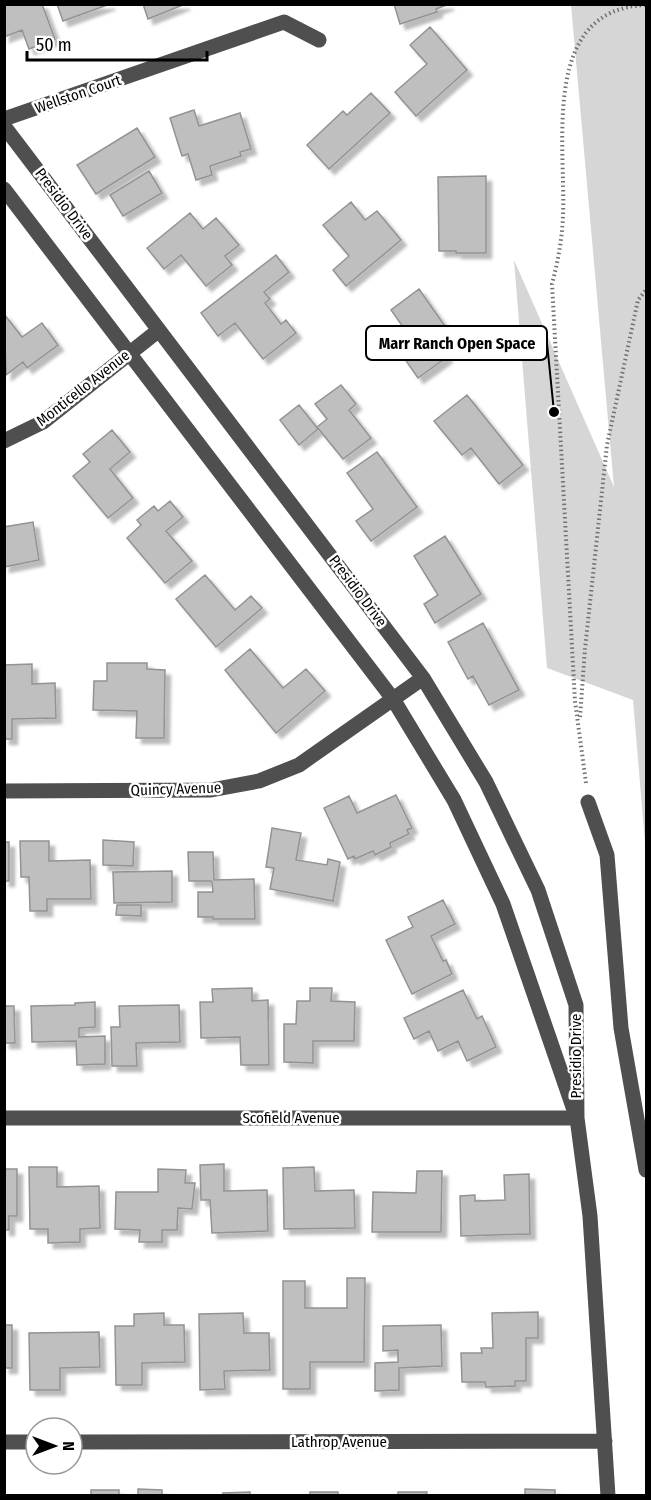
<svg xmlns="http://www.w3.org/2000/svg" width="651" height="1500" viewBox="0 0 651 1500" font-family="'Fira Sans Condensed',sans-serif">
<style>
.green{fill:#d6d6d6}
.building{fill:#bfbfbf;stroke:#939393;stroke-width:1.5;filter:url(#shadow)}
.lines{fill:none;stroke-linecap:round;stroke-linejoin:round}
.path{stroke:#717171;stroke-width:4;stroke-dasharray:1.5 3;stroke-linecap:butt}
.minor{stroke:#4f4f4f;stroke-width:15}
.labels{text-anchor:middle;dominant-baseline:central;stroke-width:5;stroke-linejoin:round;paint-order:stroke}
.street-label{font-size:15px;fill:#000;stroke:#fff}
.leader{fill:none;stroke:#000;stroke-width:2}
.callout-dot{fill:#000;stroke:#fff;stroke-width:2}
.callout{fill:#fff;stroke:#000;stroke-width:2}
.callout-label{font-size:16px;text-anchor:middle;font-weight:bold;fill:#000}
</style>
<defs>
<filter id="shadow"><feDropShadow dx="5.5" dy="5.5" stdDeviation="1.5" flood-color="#0004"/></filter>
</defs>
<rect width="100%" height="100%" fill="#fff"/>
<path class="green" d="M571,5H646V855L633,700L547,668L514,260L614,487Z"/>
<path class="building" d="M4,4H42L55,39L29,49L22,30L4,37Z
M57,4H110L63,21Z
M143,4H185L148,19Z
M394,4H449L436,9L437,12L400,24Z
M430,27L467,70L416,116L395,92L427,64L410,45Z
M371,93L390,113L329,169L307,145L343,111L347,115Z
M194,110L199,126L240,113L251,149L240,152L241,156L210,166L212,175L196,180L188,154L182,156L170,118Z
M137,128L155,157L96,194L77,165Z
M149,171L162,193L123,216L110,195Z
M486,176V253H456V251H439L438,177Z
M351,202L365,220L377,211L401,240L346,286L333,270L349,256L323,225Z
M190,213L203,229L216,218L239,245L225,256L232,265L206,286L181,255L164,269L147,248Z
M276,255L289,272L264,292L270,299L265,303L281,324L286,320L296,333L263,359L235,323L218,336L201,313Z
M419,289L454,339L441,348L447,357L418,378L402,355L416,345L391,310Z
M4,314L22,337L42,323L58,345L27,368L23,362L6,375Z
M341,385L356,404L349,410L371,438L343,459L317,427L327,419L315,404Z
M467,395L523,465L499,484L471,448L462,455L434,421Z
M299,405L318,429L299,445L280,420Z
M112,430L130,452L110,469L133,498L108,518L73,476L90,462L83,454Z
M377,452L417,507L371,541L356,521L373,509L347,473Z
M170,501L183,517L166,531L192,561L165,583L127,538L141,525L137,520L154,506L158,511Z
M33,522L39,560L4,567V527Z
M445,536L481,594L435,623L424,604L438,595L414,556Z
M205,575L235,610L251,596L262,608L216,647L176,599Z
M483,623L519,690L489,705L473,676L468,679L448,642Z
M250,649L283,688L306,669L325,691L276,733L225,670Z
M107,663H147V669L165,670L164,738H136L137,711L93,710L94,681H107Z
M32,664V684L55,683L56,718L12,719V739H4V665Z
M396,795L412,828L407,830L409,834L390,843L391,847L375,855L373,851L355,859L354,856L348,859L324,808L349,796L357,813Z
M272,828L301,833L296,860L327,865L328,859L340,862L333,901L270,889L274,868L266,867Z
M103,840L134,842L133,866L103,865Z
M20,841H49V861L90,860L91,899H47V911H30L29,877H21Z
M4,842H9V881H4Z
M188,852H213L214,880L254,879L255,919H213V917H198V892H213L212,882L211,881H189Z
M172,871V902L114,903L113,872Z
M443,900L455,924L431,936L443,961L446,960L452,974L412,994L386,940L413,927L408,917Z
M117,905H141V916L116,915Z
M252,988V1001L268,1000L269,1065H241L240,1037L201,1038L200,1002H213L212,989Z
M310,988H332L331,1001L355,1002L354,1041H313V1063L284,1062V1024H296L297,1001H310Z
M463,990L477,1019L482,1016L496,1047L467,1061L458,1041L438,1051L429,1031L414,1039L404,1018Z
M95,1002V1027L79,1028V1037L105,1036V1064L77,1065L76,1041L32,1042L31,1006L75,1005V1003Z
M179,1005L180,1042L136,1043L137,1066H112L111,1027H120L119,1006Z
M4,1006H14L15,1043H4Z
M224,1164V1191L267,1190L268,1231L212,1233L210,1200H201L200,1165Z
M29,1167H57V1187L99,1186L100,1228L80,1229V1242L48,1243V1229H30Z
M314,1167L315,1191L354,1190L355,1228L284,1229L283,1168Z
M4,1169H17V1216H9V1230H4Z
M158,1169L186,1170L185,1183H195L192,1209L178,1208L177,1230H162V1242H139L140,1230L115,1229L116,1192H158Z
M417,1171H442L441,1232H372L373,1192L416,1193Z
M529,1174L530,1234L461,1236L460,1196L475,1195V1201L505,1200L504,1175Z
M347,1278H365L364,1362H310V1389H283V1281H305V1308H347Z
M538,1312V1338H526V1381H515V1386L486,1387L485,1382H462L461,1353H482L481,1348H493L492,1313Z
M164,1313V1325H184L185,1362L142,1363V1385H116L115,1326H134V1314Z
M243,1313L244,1333H269L270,1370L224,1371L225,1389L200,1390L199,1314Z
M4,1325H12V1368H4Z
M441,1325L442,1366L399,1368V1390L375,1391V1363L398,1362V1350L383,1351V1326Z
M99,1332L100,1367L60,1368V1390H30L29,1333Z
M138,1489L162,1490V1496H138Z
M525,1489L555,1490V1496H525Z
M91,1490H119V1496H91Z
M250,1492V1496H223V1493Z
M310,1492H338V1496H310Z
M398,1492H427L426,1496H398Z"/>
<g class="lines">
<path class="path" d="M580,717L585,649L607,445L638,300L646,290
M586,783L575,701L552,284C558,261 562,240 563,216C566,143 540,9 646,5"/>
<path class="minor" d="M4,119L284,22L319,40
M4,126L423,678L486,782L538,890L576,1005L577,1118L590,1216L608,1496
M4,189L393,699L454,800L503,904L573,1107
M4,441L43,422L159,330
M4,791L211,790L259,781L299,765L423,678
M588,802L607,855L621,1028L646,1170
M4,1118H577
M4,1442H36
M72,1442L605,1441"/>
</g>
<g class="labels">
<g class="street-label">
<text transform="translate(78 94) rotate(-19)">Wellston Court</text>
<text transform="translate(64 204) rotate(53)">Presidio Drive</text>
<text transform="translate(83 388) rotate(-38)">Monticello Avenue</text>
<text transform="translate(358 591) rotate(53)">Presidio Drive</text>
<text transform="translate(176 789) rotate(-2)">Quincy Avenue</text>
<text transform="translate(576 1056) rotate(-90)">Presidio Drive</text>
<text x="291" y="1118">Scofield Avenue</text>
<text x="339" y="1442">Lathrop Avenue</text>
</g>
</g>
<path class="leader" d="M554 412L547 343"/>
<circle class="callout-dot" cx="554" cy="412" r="6"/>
<rect class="callout" x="366" y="326" width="181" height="34" rx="6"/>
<g class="callout-label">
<text x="457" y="349">Marr Ranch Open Space</text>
</g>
<rect width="651" height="1500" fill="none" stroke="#000000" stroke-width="12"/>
<g transform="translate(54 1446) rotate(90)"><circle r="28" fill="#ffffff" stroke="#999999" stroke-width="1.5"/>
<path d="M0-4.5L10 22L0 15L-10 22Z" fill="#000000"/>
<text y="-9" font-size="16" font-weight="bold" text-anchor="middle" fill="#000000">N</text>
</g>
<path d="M27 51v9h180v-9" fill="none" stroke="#000000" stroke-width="3"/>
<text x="36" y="51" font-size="18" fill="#000000" stroke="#ffffff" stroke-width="4.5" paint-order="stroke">50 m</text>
</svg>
